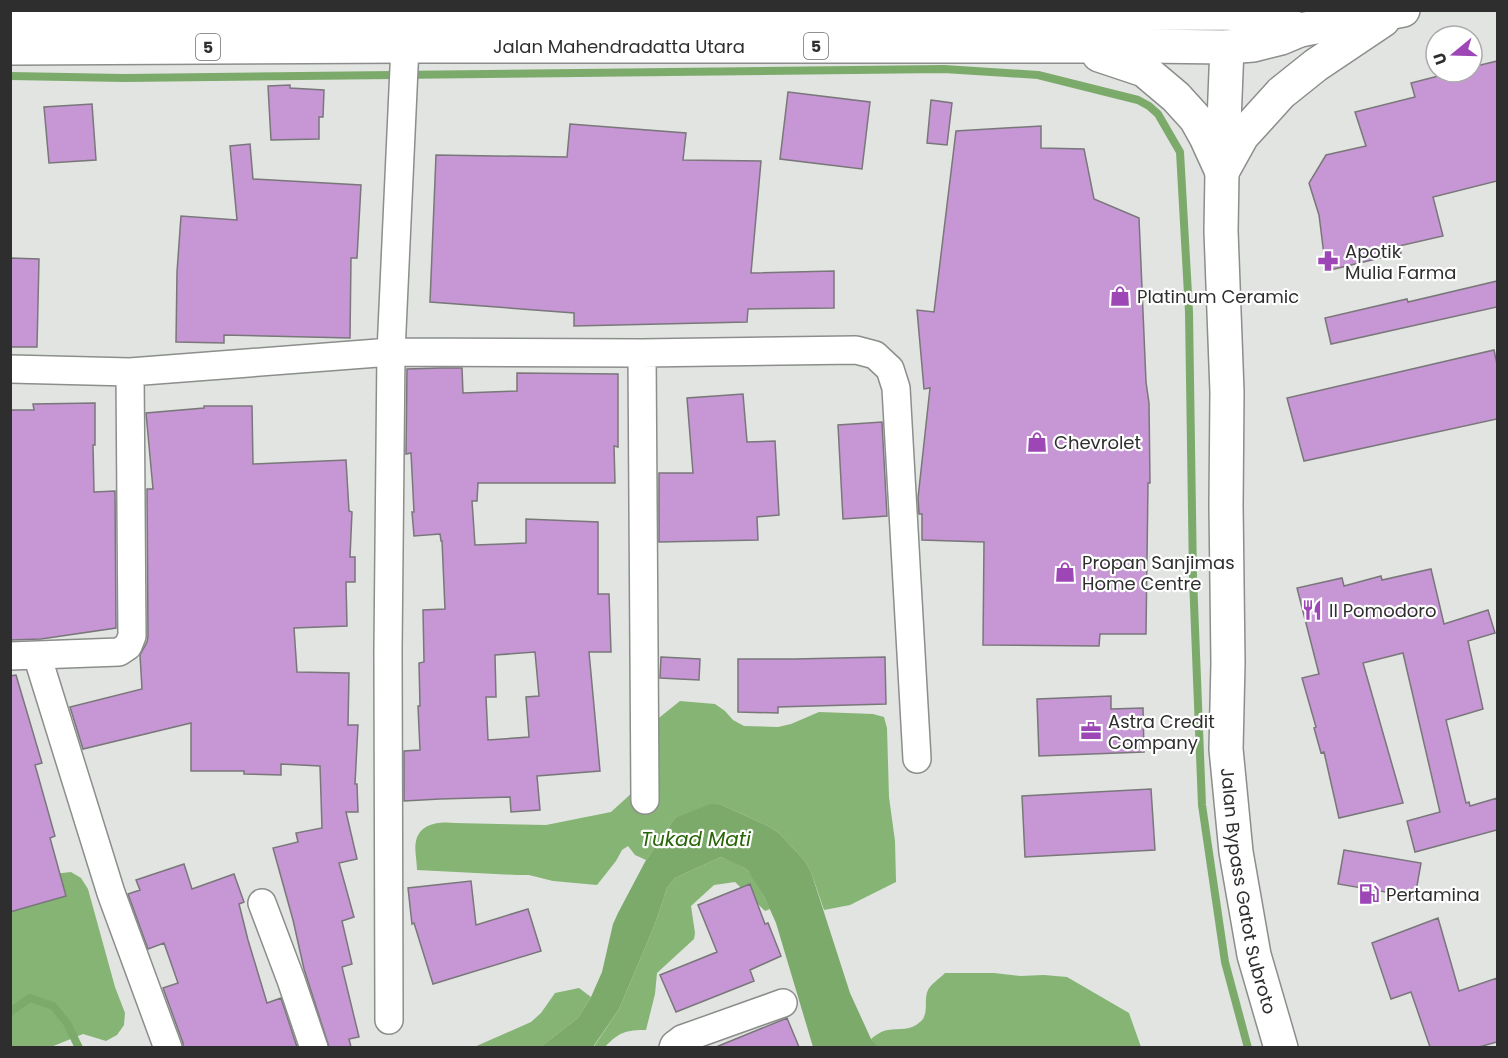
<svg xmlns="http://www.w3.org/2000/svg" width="1508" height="1058" viewBox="0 0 1508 1058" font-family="Poppins,sans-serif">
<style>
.forest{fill:#86b475}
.water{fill:#7caa6b}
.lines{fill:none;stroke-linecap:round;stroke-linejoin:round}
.stream{stroke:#7caa6b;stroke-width:8}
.building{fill:#c696d5;stroke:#79777a;stroke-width:1.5;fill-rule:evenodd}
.minor-casing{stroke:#8b8e8b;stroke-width:30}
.major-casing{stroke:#8b8e8b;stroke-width:36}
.highway-casing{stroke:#8b8e8b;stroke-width:36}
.minor{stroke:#fff;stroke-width:27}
.major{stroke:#fff;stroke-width:33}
.highway{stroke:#fff;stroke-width:33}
.labels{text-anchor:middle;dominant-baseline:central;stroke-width:4.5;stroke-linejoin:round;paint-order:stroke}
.shield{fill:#fff;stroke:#6c6d6c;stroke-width:1.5}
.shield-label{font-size:16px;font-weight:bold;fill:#2d2e2d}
.street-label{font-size:18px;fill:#2d2e2d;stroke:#fff}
.poi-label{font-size:18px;fill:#2d2e2d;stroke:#fff;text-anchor:start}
.water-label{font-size:20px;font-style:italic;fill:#296407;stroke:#fff}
</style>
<rect width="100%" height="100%" fill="#e1e4e0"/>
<path class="forest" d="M680,701L715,704L725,711L733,720L744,726L778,727L791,724L819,712L873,714L884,717L887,728L889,797L895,841L896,882L850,905L824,910L811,872L805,861L779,833L768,826L722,805L675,818L646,860L635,855L628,846L622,850L616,861L597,885L553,881L529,875H517L417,870C417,861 414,849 416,841C420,823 440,821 455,823L546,825L611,812L656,771L655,721Z
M721,857C728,860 737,863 743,867C754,874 765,897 770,909L765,911L735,882L714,885L691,906L695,933L694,939L657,973L655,994L646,1030C626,1030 619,1032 605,1047L593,1048L619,1009L655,924L667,888L675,878Z
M71,872L81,878L88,889L115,987L125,1013L124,1025L117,1035L106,1041L83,1034L51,1047H11L10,879Z
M945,973H994L1020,976L1044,975L1067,977L1129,1013L1141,1047L878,1048L871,1039C876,1035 881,1031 888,1030C899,1028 911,1031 920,1022C930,1014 923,1000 928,990C931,984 940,978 945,973Z
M579,988L591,997L578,1018L540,1047L472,1048L531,1022L541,1013L555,993Z"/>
<path class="water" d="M710,804L722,805L768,826L779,833L805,861L811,872L850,993L871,1039L878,1047H813L776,923L764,896L748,871L743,867L721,857L675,878L667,888L655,924L619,1009L593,1047H540L578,1018L591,997L602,972L613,924L618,913L646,860L675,818Z"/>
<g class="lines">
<path class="stream" d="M10,76L124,78L944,69L1038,75L1138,100L1149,106L1158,114L1180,152L1189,312L1193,578L1202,805L1225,962L1248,1048
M10,1012L30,998L53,1006L67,1023L79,1048"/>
</g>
<path class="building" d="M1497,61V181L1433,197L1443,236L1399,246L1401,253L1326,271L1319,215L1309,183L1326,155L1366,146L1355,112L1415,97L1411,83L1454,72H1472V67Z
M290,85V88L324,90L323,117H319V139L271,140L268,86Z
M788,92L870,102L862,169L780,159Z
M931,100L952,103L947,145L927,143Z
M92,104L96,160L49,163L44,107Z
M570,124L686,133L683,160L761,161L751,273L834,271V308L748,309L747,322L574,326V313L430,302L436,155L567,157Z
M1041,126V148L1084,149L1094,199L1139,218L1146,382L1149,403L1150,483H1148L1146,634H1100L1099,646L983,645L984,542L922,540V514H919L918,498L930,388L924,389L917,310L934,312L956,131Z
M250,144L253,179L361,185L357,258H351L350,338L224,335V343L176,342L177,272L181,216L237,220L230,146Z
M10,258L39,259L37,347H10Z
M1497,281V307L1331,344L1325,318L1407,299L1408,302Z
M1494,350L1497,364V419L1304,461L1287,398Z
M441,368H462L463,393L517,391V373L618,374V447L614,446L615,483H478L477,501H472L475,545L526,543V519L598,522V594H609L611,652H589L600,771L537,776L540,810L511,812L510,797L440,799L404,801V751L420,750L418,706H420L419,663L424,662L423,610L445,609L442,541H441L440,534L414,536L412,512H414L411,453L406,454L407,369ZM535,652L539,696L526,697L529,737L488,740L486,697H496L495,655Z
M743,394L747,442L775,441L779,515L757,517L758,540L659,542V473H693L687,398Z
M95,403V445H93L94,492L115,491L116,628L41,639L10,640V410H34L33,404Z
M204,406H252L253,464L346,460L349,511L352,512L350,557H355V582H346L347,626L294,628L297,672L349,673L348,725H358L355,784H357L358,812H346L357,859L339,863L354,917L342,921L352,964L342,967L359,1037L349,1039L351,1047H329L304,969L293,920L273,848L298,842L296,833L322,828L320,766L281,764V775L244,774V771H191V723L83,749L70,707L142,689L140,655L147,642L148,636L147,489H153L146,413L204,408Z
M882,422L887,516L843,519L838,425Z
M1431,569L1444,624L1488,610L1495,633L1468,641L1483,709L1446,720L1466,803L1469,802L1470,806L1497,798V830L1415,852L1407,821L1440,812L1403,653L1363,663L1403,803L1339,818L1324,752L1321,753L1314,728L1316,727L1302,678L1319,674L1297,588L1342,578L1344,586L1381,576L1382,580Z
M661,657L700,659L699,680L660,678Z
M885,657L886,704L778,707V713L738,712V659H794Z
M16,675L42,763L35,765L55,836L50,838L66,896L10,912V676Z
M1111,696V709L1143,708L1144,752L1039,756L1037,699Z
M1151,789L1155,850L1025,857L1022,796Z
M1344,850L1421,863L1415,897L1338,884Z
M184,864L192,889L234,874L244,902L239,904L248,940L267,1003L281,998L297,1047H183V1043L163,988L178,983L164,943L148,949L128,894L140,890L136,880Z
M471,881L476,925L528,909L541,951L433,984L414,923L412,924L408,888Z
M750,884L765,924L768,923L781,956L750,970L754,981L676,1012L660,975L717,952L698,905Z
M1438,918L1459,991L1497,978V1042L1479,1047H1430L1411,992L1391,999L1372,943Z
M787,1018L799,1047H716Z"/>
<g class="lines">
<g class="minor-casing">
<path id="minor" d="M642,353L645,800
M10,369L130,372L391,352L642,353L856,350L875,355L890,369L896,388L917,759
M37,655L111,893L168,1048
M10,656L119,652L128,646L132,636L130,372
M262,903L291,980L314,1048
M389,1020L388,650L391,352L405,46L404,27
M673,1048L674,1045L682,1039L783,1003"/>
</g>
<g class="major-casing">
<g id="major">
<path id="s1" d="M1227,47L1222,172L1221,231L1227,392L1226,505L1228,663L1226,749L1236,852L1254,955L1281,1048"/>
</g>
</g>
<g class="highway-casing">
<g id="highway">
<path d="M10,18L857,15L1228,13L1280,22L1300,30"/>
<path id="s2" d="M10,48L405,46H1144L1227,47L1253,45L1281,38L1300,30L1403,10"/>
<path d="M1099,55L1144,70L1176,97L1196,119L1206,137L1222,172"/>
<path d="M1222,172L1242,136L1281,93L1316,65L1383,20"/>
</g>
</g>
<use href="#minor" class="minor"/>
<use href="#major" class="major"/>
<use href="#highway" class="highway"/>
</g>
<defs>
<g id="pharmacy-bare" transform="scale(1.62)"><path d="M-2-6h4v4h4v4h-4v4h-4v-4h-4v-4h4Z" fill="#9c47b5" stroke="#fff" stroke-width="2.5" paint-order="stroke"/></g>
<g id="shop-bare" transform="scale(1.62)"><path d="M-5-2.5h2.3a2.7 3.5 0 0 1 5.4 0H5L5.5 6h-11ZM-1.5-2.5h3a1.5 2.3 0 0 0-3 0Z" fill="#9c47b5" stroke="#fff" stroke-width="2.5" paint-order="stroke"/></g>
<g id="restaurant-bare" transform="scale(1.62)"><path d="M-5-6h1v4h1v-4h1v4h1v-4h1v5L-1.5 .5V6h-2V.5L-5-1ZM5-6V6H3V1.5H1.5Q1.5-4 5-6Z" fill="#9c47b5" stroke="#fff" stroke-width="2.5" paint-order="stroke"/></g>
<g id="office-bare" transform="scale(1.62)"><path d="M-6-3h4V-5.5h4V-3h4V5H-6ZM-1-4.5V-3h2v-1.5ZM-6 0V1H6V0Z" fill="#9c47b5" stroke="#fff" stroke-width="2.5" paint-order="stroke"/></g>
<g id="fuel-bare" transform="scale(1.62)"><path d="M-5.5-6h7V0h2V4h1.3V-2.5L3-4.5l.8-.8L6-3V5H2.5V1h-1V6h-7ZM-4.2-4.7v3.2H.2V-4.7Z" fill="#9c47b5" stroke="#fff" stroke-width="2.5" paint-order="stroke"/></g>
</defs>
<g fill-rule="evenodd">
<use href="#pharmacy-bare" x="1328" y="261"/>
<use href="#shop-bare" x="1120" y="296"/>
<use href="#shop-bare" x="1037" y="442"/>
<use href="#shop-bare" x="1065" y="572"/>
<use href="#restaurant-bare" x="1312" y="610"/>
<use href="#office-bare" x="1091" y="731"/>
<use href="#fuel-bare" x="1369" y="894"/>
</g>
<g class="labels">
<g class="shield">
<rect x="804" y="33" width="24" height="26" rx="4.5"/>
<rect x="196" y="34" width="24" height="26" rx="4.5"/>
</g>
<g class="shield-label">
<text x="816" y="46">5</text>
<text x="208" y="47">5</text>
</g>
<g class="street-label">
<text stroke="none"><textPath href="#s2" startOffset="609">Jalan Mahendradatta Utara</textPath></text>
<text stroke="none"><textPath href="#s1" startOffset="846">Jalan Bypass Gatot Subroto</textPath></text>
</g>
<g class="poi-label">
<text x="1345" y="251">Apotik<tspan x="1345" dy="21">Mulia Farma</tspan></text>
<text x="1137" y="296">Platinum Ceramic</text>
<text x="1054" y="442">Chevrolet</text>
<text x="1082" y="562">Propan Sanjimas<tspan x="1082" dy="21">Home Centre</tspan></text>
<text x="1329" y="610">Il Pomodoro</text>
<text x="1108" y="721">Astra Credit<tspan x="1108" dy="21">Company</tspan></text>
<text x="1386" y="894">Pertamina</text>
</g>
<g class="water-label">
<text x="696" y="839">Tukad Mati</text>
</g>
</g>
<rect width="1508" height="1058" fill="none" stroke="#2d2e2d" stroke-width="24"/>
<g transform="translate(1454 54) rotate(251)"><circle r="28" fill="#ffffff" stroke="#ababab" stroke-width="1.5"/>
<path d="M0-4.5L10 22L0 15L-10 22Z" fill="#9c47b5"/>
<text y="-9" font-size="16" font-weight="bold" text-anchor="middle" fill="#2d2e2d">U</text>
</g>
</svg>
